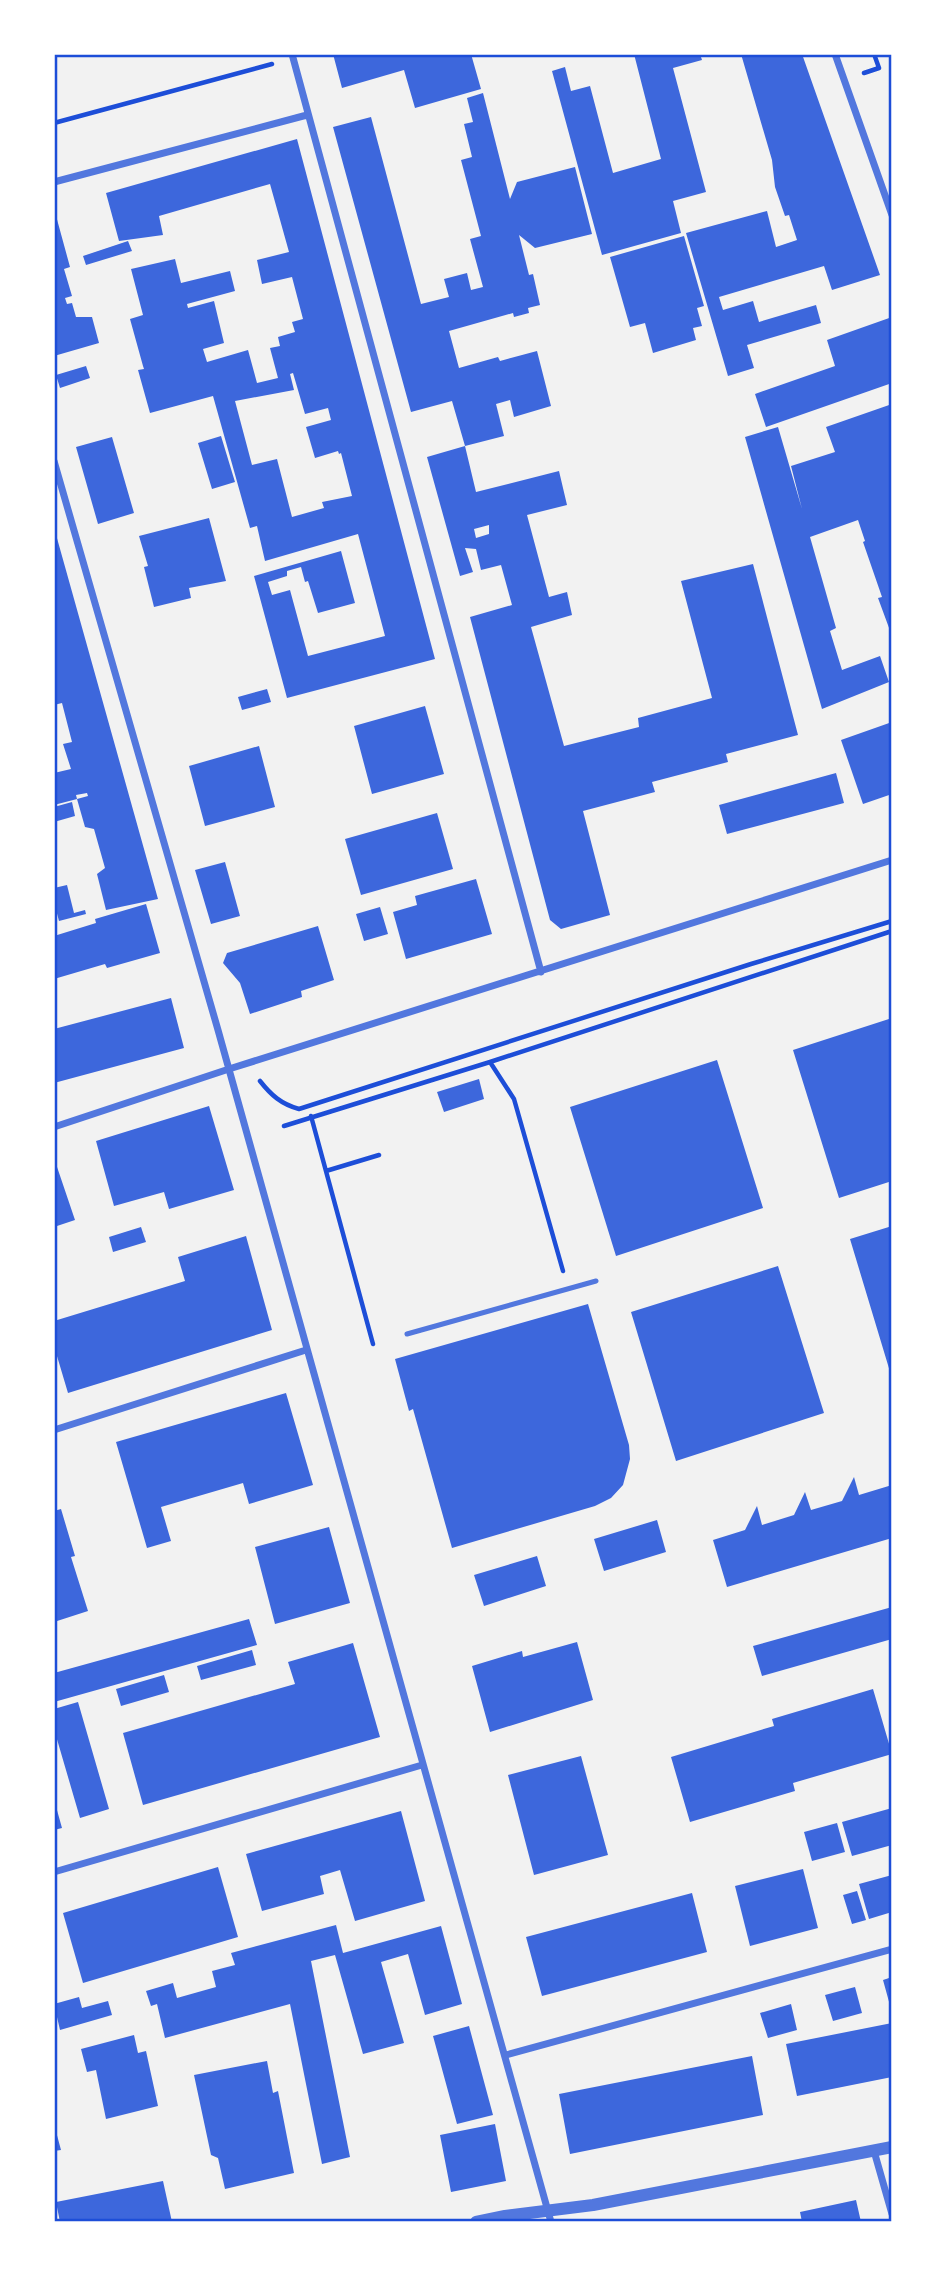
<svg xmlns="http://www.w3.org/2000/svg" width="946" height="2276" viewBox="0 0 946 2276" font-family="Figtree,sans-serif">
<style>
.building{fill:#3d67dc;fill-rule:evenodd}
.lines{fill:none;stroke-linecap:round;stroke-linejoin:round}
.path{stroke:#1d4ed8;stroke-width:4.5}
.service{stroke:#5277de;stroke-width:5}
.minor{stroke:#5277de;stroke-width:7}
.tertiary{stroke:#5277de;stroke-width:12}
.neatline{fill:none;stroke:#1d4ed8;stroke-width:2.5}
</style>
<rect width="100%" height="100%" fill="#f2f2f2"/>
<path class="building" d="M333,54H471L481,89L415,108L404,70L342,88Z
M634,54H700L702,60L673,68L706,192L673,201L681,233L602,255L552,71L565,67L571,91L590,86L613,173L661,159Z
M741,54H802L880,275L832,290L824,266L719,297L723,310L753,301L759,322L816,305L821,323L747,345L754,368L728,376L686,233L767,211L776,247L797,240L789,215L785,216L775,187L772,160Z
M483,93L510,199L517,182L575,167L592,234L535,248L519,235L529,275L533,274L540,305L528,308L529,313L514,317L513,313L449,331L459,368L498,357L500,361L537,351L551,406L514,417L510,400L496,404L504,436L465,446L452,401L411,412L333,127L371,117L421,304L449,297L444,279L467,273L471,290L483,287L470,239L481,236L461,160L472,157L464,124L473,122L467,98Z
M297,139L435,659L287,698L254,576L341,551L355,603L318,613L308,581L305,582L301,567L287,571V576L268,582L272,595L290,590L308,656L385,636L358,534L265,561L257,526L250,528L213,396L150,413L138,370L144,369L143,366L130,319L143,315L131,269L175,259L181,283L230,271L235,291L187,304L188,308L214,301L224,343L203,349L207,362L248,350L257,383L278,378L270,348L280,346L278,337L295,332L292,322L303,319L292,277L262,284L257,260L289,252L270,184L159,216L163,235L119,241L106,193ZM293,373L305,414L328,408L331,420L306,427L315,458L338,451L339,454L341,453L352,496L322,502L324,508L292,517L277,459L252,465L235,401L294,390L290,374Z
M55,212L70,267L64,269L72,296L65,298L67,304L72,303L76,317H92L99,343L54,356Z
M684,236L704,306L697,308L702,326L693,328L696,340L653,353L645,323L630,327L610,257Z
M128,241L132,251L86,265L83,256Z
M892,317V383L766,427L755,394L835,366L827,340Z
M86,366L90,378L60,388L56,375Z
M892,404V636L878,598L882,597L863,542L865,541L858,520L810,537L836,628L830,631L842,670L880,656L889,682L822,709L745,437L778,427L802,509L791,466L835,452L826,427Z
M221,436L235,482L212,489L198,443Z
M112,437L134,513L98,524L76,447Z
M465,446L476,492L559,471L567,505L527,515L549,597L567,592L572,615L531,627L564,746L639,727L638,718L712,698L681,581L753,564L798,735L726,754L728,762L652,782L655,792L583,811L610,915L561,929L550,920L470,617L512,605L501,565L481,570L476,549L465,548L473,572L460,576L427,457ZM489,525V534L476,538L474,529Z
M209,518L226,581L189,588L191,598L154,607L144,567L148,566L139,536Z
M55,531L158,899L106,910L97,874L105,868L94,829L85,827L77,799L88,796L87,793L76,795L77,799L54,805V773L71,769L63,744L72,742L62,703L54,705Z
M267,689L271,702L242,710L238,697Z
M425,706L444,774L372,794L354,726Z
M892,722V794L863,804L841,740Z
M259,746L275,807L205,826L189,766Z
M836,773L844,803L727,834L719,805Z
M72,802L75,816L54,822V807Z
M437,813L453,869L361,895L345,839Z
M225,862L240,916L211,924L195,870Z
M476,879L492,934L406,959L393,912L417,905L415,896Z
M67,885L74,913L85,910L86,914L59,921L54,902V888Z
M146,904L160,953L107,968L105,964L54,979V936L96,923L95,919Z
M380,907L388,934L364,941L356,914Z
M318,926L334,980L301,991L302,997L250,1014L240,983L223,963L227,953Z
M171,998L184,1048L54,1083V1029Z
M892,1018V1181L839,1198L793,1050Z
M717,1060L763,1208L616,1256L570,1107Z
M479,1079L484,1099L444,1112L437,1092Z
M209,1106L234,1190L169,1209L164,1192L114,1206L96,1141Z
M54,1158L75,1220L54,1227Z
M892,1226V1375H891L850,1239Z
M141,1227L146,1242L113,1252L109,1237Z
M246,1236L272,1330L68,1393L54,1346V1321L185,1281L178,1257Z
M778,1266L824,1413L676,1461L631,1312Z
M588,1304L629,1445L630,1459L623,1485L611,1498L595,1506L452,1548L413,1409L409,1411L395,1359Z
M286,1393L313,1485L249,1504L243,1483L161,1507L171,1541L147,1548L116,1442Z
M854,1477L859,1495L892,1485V1538L727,1587L713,1540L745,1530L757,1506L762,1525L794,1515L805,1492L811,1510L842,1501Z
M61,1509L75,1556L71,1557L88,1611L54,1622V1511Z
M657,1520L666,1552L604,1571L594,1539Z
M329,1527L350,1603L275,1624L255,1547Z
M537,1556L546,1586L484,1606L474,1575Z
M892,1607V1639L762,1676L753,1646Z
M249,1619L257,1645L54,1702V1673Z
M577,1642L593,1700L490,1732L472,1666L522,1651L523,1657Z
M353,1643L380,1737L143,1805L123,1733L295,1684L288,1662Z
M252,1650L256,1665L201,1680L197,1666Z
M164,1675L169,1692L121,1706L116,1689Z
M873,1689L892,1754L793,1783L795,1791L690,1822L671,1757L774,1726L772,1719Z
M78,1702L109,1809L80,1818L54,1729V1709Z
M581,1756L608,1855L534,1875L508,1775Z
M55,1803L62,1828L54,1830V1804Z
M892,1808V1845L852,1856L842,1822Z
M401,1811L425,1901L355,1921L340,1870L320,1876L324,1894L262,1911L246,1854Z
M837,1823L845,1852L812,1861L804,1832Z
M218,1867L238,1937L83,1983L63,1913Z
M803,1869L818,1928L750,1946L735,1886Z
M892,1875V1912L869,1919L859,1884Z
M857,1891L866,1920L852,1924L843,1895Z
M692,1893L707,1952L542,1996L526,1937Z
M336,1925L343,1953L441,1926L462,2004L425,2015L408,1954L381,1962L404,2043L363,2054L335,1955L311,1961L350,2157L322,2164L290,2004L165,2038L157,2004L151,2006L146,1991L173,1983L177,1998L216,1987L212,1971L235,1965L231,1953Z
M892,1977V2008L891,2009L883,1980Z
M855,1987L862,2013L833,2021L825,1995Z
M79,1997L82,2008L108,2001L112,2015L60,2030L54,2004Z
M791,2004L797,2030L768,2038L760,2013Z
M892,2023V2077L797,2096L786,2044Z
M469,2026L493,2115L457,2124L433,2036Z
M134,2035L138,2053L146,2051L158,2106L106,2119L96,2070L87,2072L81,2049Z
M752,2056L763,2115L570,2154L559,2094Z
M267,2061L273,2093L278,2091L294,2173L225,2189L218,2158L211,2155L194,2075Z
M54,2124L61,2150L54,2151Z
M495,2124L506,2181L451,2192L440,2135Z
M163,2181L172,2222H60L56,2202Z
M856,2200L861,2222H802L800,2212Z"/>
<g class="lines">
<path class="path" d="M864,73L879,68L874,54
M54,123L272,64
M490,1062L514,1099L563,1271
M260,1081C271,1095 281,1104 299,1109L751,964L892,921
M311,1116L373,1344
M284,1126L490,1062L892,931
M326,1171L379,1155"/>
<path class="service" d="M407,1334L596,1281"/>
<path class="minor" d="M292,54L541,972
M835,54L892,215
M54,182L307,115
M54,461L218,1030L551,2222
M54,1127L229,1069L892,860
M54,1430L306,1350
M54,1872L422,1765
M506,2055L892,1949
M874,2151L892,2214"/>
<path class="tertiary" d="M476,2222L505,2216L593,2205L892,2147"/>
</g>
<rect width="946" height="2276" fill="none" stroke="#ffffff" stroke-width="112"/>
<rect x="56" y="56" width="834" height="2164" class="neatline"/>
</svg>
